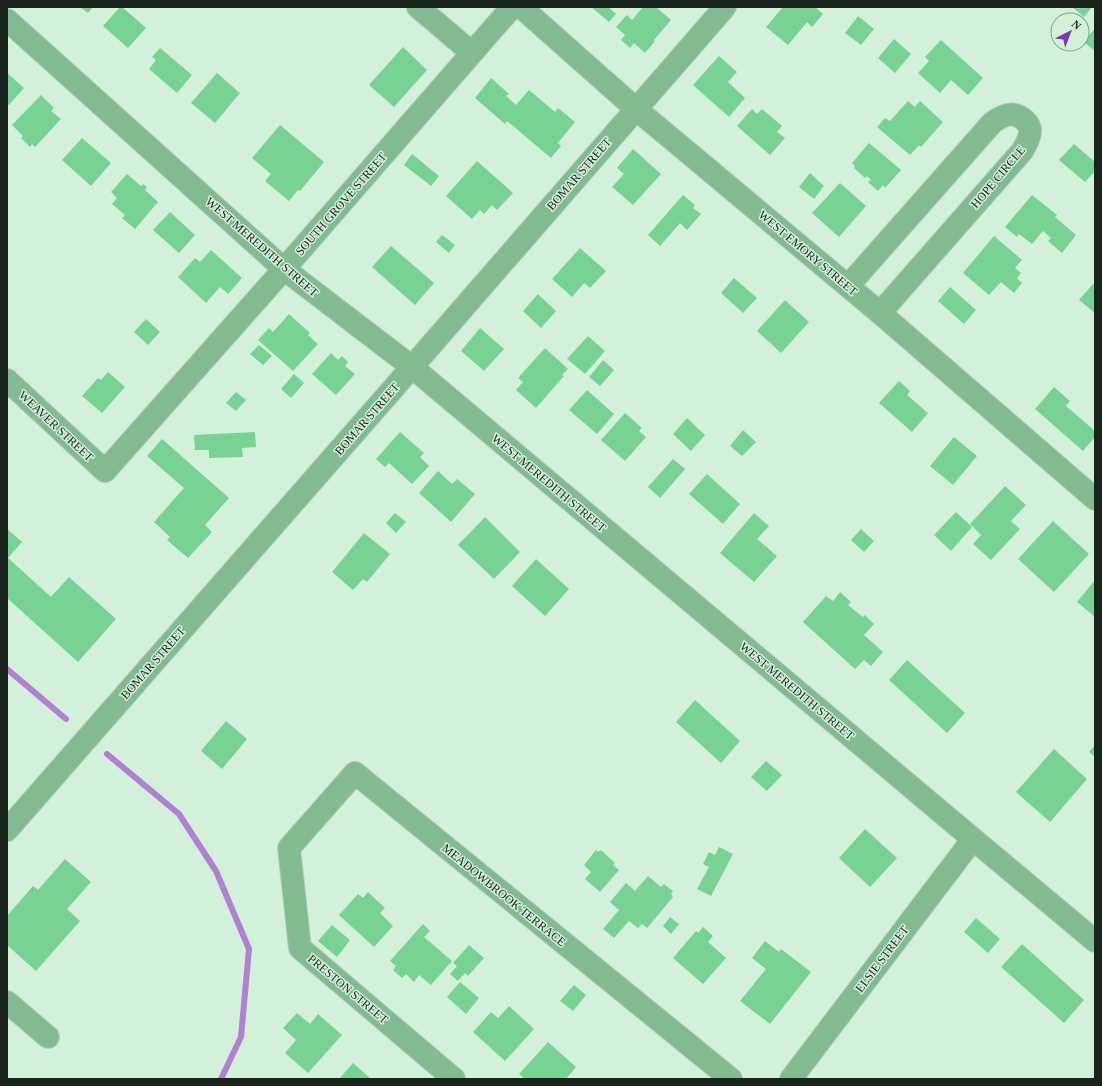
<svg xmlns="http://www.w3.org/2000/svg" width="1102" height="1086" viewBox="0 0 1102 1086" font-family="'Times New Roman',serif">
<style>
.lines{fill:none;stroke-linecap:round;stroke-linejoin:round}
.stream{stroke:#b180cf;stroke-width:6}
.building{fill:#77d294}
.street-casing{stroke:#b2ccb8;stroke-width:24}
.street{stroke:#82bb92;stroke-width:22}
.labels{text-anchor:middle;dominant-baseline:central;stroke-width:3;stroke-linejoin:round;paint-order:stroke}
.street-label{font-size:12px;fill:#19241c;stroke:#d3f1da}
</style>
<rect width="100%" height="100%" fill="#d3f1da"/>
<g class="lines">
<path class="stream" d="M7,669L66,719
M107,754L179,814L216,871L249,949L241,1037L221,1079"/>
</g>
<path class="building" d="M80,7H93L88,13Z
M120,7H122L146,28L128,48L103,26Z
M591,7H608L616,14L609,22Z
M643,7H656L671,20L654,40L655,41L645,53L634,43L630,48L621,40L625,35L616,27L627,15L632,20Z
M783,7H815L823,14L812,27L807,22L788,45L766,27Z
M1072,7H1092L1084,17Z
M858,16L874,29L861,45L845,33Z
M1095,28V51L1084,42Z
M894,39L911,54L895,73L878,58Z
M941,40L983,78L968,95L951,80L940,93L918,73L929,61L925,57Z
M403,47L427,70L394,107L369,85Z
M160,48L192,75L177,93L149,69L156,60L152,57Z
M719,56L737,72L728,82L745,98L729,117L693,85Z
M7,73L24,88L9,105L7,104Z
M217,73L240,93L215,123L191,103Z
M491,78L509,94L506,96L516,105L529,90L555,112L558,108L575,122L558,143L561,146L551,158L507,121L505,124L475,98Z
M41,95L54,108L51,111L61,119L35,147L32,144L30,147L21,138L23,136L12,125Z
M908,101L915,107L920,101L943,122L921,147L919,145L910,155L877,127L885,118L890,121Z
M752,109L757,114L762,109L782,126L777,132L785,138L770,155L737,126Z
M280,125L324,162L300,191L298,190L289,201L265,181L271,174L252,158Z
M82,138L111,163L91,186L62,160Z
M869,143L901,170L885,188L883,185L878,191L868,182L871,180L867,176L865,178L854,168L855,166L852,163Z
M1074,144L1095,162V171L1085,182L1059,160Z
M633,149L661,174L633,205L612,187L624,174L617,168Z
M412,154L439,176L431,186L404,165Z
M477,161L513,193L497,210L492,205L484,214L480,210L472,219L446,196Z
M810,173L824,186L814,199L799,187Z
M127,174L141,186L143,184L147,187L145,190L158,202L135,229L122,218L125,215L112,204L117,198L111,192Z
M840,183L866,206L839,237L812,213Z
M683,195L695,205L693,208L701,214L687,230L680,223L660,246L648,235Z
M1032,195L1057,215L1055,217L1076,235L1062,253L1048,241L1051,238L1043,231L1032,244L1019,234L1017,237L1005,227Z
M170,212L195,235L179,253L153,230Z
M442,235L455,245L449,253L436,242Z
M994,236L1022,260L1015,268L1021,273L1017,278L1022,283L1014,293L1001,282L989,295L963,273Z
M391,246L434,283L415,305L372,267Z
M580,248L606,271L590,288L584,283L572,297L552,279Z
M211,250L242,278L228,294L220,287L206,303L178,277L195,258L200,262Z
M734,278L757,298L743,313L721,293Z
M1093,284L1095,286V313L1079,300Z
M950,287L976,310L964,324L938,301Z
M538,294L556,311L541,328L523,311Z
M785,300L809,322L781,353L757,331Z
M289,314L310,333L308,335L318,344L293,371L258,340L269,328L273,332Z
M146,319L160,332L148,345L134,332Z
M480,328L504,349L484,371L461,351Z
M588,336L605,351L585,374L567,359Z
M259,345L272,356L263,365L250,354Z
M545,348L568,369L562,375L564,376L536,408L516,390L523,382L518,378Z
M331,353L338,360L342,356L348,362L345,366L355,374L336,395L312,374Z
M603,360L614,370L600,386L589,377Z
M108,372L125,387L102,413L82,396L98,378L101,380Z
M294,374L304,383L291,398L281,389Z
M899,381L910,391L907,395L928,413L912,432L879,403Z
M1054,387L1070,401L1066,406L1095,431V437L1083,451L1035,409Z
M587,390L614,414L597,434L569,410Z
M236,392L246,400L236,411L226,403Z
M625,413L642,428L639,431L646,437L625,461L601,440Z
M687,418L705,435L691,451L673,434Z
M743,430L756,442L742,456L730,446Z
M255,432L256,447L242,448L243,457L209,458V450H195L194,435Z
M400,432L424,453L420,457L429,466L412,484L389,463L385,467L376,459Z
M954,437L977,456L953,485L930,466Z
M162,439L229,498L205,525L212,532L188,558L167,540L170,537L154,522L184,488L147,456Z
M673,459L685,469L660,498L648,487Z
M438,471L452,484L457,479L475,494L451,522L419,493Z
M707,474L740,504L723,524L689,494Z
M1005,486L1026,505L1011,521L1020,529L991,560L973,544L981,535L970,524Z
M956,512L972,527L951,551L934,535Z
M395,513L406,522L396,533L386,523Z
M754,513L769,526L757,539L777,556L754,582L720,553Z
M485,517L520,552L494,579L458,545Z
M1053,521L1089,554L1054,592L1018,559Z
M7,529L22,542L8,558L51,597L69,577L116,619L78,662L7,598Z
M861,529L874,541L864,552L851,540Z
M364,533L390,554L367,582L363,579L353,590L332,572Z
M536,559L569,589L545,616L512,586Z
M1095,580V617L1077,602Z
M840,592L851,602L848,605L863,617L865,615L874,624L864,635L883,652L871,666L864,660L855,669L803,622L826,596L833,601Z
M907,660L965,713L947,733L889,680Z
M695,700L740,741L721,763L676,722Z
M226,721L247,739L222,769L201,751Z
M1095,745V757L1089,752Z
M1054,749L1087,779L1050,822L1016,792Z
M766,761L782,775L767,791L751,777Z
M865,829L897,858L870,887L839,858Z
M719,847L733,854L711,896L697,889L709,867L703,864L709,852L715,855Z
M596,850L598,852L601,850L615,863L613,865L619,870L600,892L585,879L591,872L584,865Z
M65,859L91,882L67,909L80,921L36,971L7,945V916L33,886L38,890Z
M648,876L661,887L664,884L673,891L671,894L673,897L647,928L642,924L638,928L629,921L614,938L603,929L619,910L610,902L626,883L635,891Z
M368,892L385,908L380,913L393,926L374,947L339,915L358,894L363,898Z
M670,917L679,924L671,934L663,926Z
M976,918L1000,939L988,953L964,932Z
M423,924L430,931L424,937L452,961L431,985L419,975L414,982L406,974L402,978L393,970L396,966L390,961Z
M332,925L350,940L337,957L318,941Z
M703,927L713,936L708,942L726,958L703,984L673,958L696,931L698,933Z
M765,941L779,952L781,949L811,972L770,1024L740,1001L766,969L752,958Z
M1022,944L1084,1000L1064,1023L1001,967Z
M469,945L484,958L468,976L465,973L458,981L450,974L457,966L453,963Z
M460,982L479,998L466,1014L447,997Z
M574,985L586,995L573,1011L560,1001Z
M509,1006L534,1029L505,1061L473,1032L491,1012L498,1018Z
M297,1013L310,1024L318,1014L342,1035L308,1073L285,1053L296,1040L283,1028Z
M548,1042L576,1067L566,1079H525L519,1074Z
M353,1063L371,1079H339Z"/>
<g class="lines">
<g class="street-casing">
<path id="street" d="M418,7L472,53
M521,7L636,109L880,313L1095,499
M7,20L284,269L412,367L973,839L1095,941
M848,286L992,123C1001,116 1012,110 1023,119C1026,121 1029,125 1030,129C1031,136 1026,144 1023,150L880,313
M7,380L105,471L284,269L512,7
M7,830L412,367L725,7
M7,1002L48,1037
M454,1079L300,948L289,848L355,773L731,1079
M791,1079L973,839"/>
</g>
<use href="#street" class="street"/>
</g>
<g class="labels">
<g class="street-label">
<text transform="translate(579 174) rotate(-49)">BOMAR STREET</text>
<text transform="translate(998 177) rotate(-50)">HOPE CIRCLE</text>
<text transform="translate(341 204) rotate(-49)">SOUTH GROVE STREET</text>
<text transform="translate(262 247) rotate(41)">WEST MEREDITH STREET</text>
<text transform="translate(808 253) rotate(40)">WEST EMORY STREET</text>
<text transform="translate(367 419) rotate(-49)">BOMAR STREET</text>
<text transform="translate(56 426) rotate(43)">WEAVER STREET</text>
<text transform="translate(549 483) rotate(40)">WEST MEREDITH STREET</text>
<text transform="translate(153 663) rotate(-49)">BOMAR STREET</text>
<text transform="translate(797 691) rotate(40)">WEST MEREDITH STREET</text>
<text transform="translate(504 895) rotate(39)">MEADOWBROOK TERRACE</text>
<text transform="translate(882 959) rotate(-53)">ELSIE STREET</text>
<text transform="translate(348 989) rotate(40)">PRESTON STREET</text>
</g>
</g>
<rect width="1102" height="1086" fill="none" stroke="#19241c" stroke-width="16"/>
<g transform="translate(1070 32) rotate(42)"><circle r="19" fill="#d3f1da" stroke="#899f8e"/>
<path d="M0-3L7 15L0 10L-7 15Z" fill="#8237a9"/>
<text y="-6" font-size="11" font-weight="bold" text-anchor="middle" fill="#19241c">N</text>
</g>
</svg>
